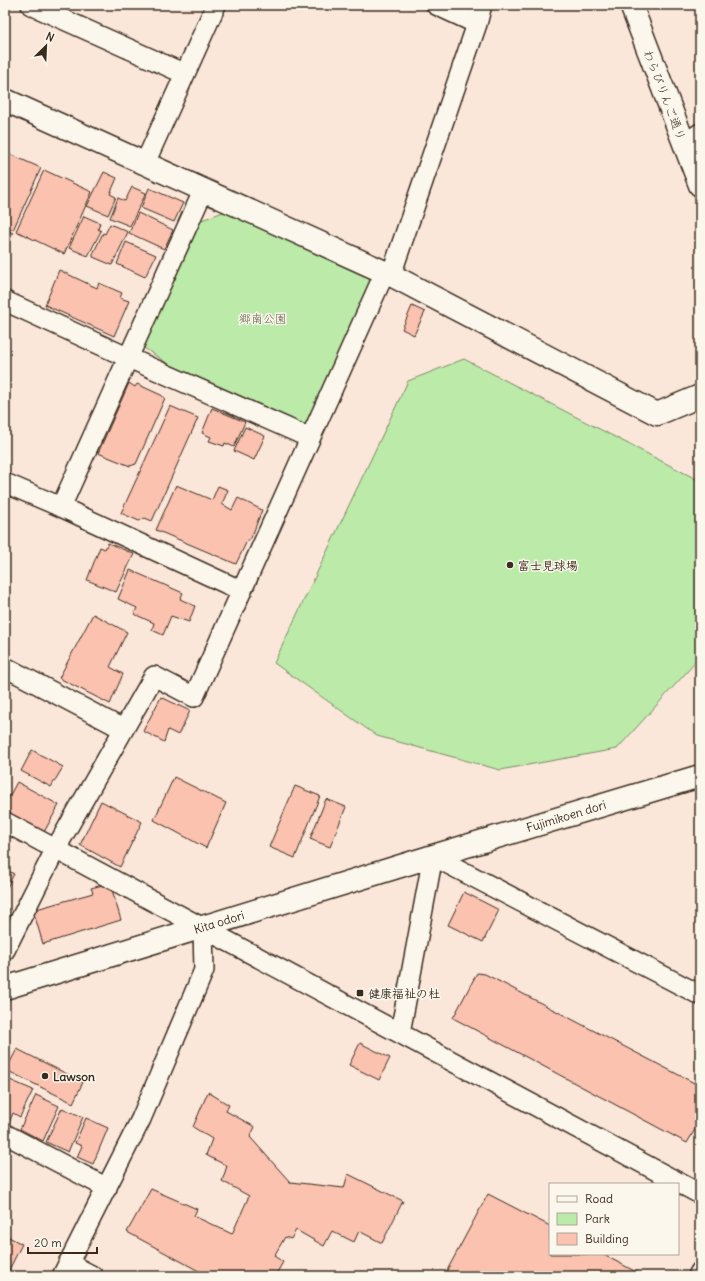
<svg xmlns="http://www.w3.org/2000/svg" width="705" height="1281" viewBox="0 0 705 1281" font-family="Delius,'Klee One',sans-serif">
<style>
.green{fill:#bbeaa9;stroke:#7b8a64}
.building{fill:#fac2af;stroke:#3b2a1e}
.lines{fill:none;stroke-linecap:round;stroke-linejoin:round}
.minor-casing{stroke:#3b2a1e;stroke-width:22}
.tertiary-casing{stroke:#3b2a1e;stroke-width:25}
.minor{stroke:#fbf7ec;stroke-width:19}
.tertiary{stroke:#fbf7ec;stroke-width:22}
.poi-dot{fill:#3b2a1e;stroke:#fbf7ec;stroke-width:1.5}
.labels{text-anchor:middle;dominant-baseline:central;stroke-width:3;stroke-linejoin:round;paint-order:stroke}
.street-label{font-size:12px;fill:#3b2a1e;stroke:#fbf7ec}
.park-label{font-size:12px;fill:#5b5a41;stroke:#fbf7ec}
.poi-label{font-size:12px;font-weight:bold;fill:#3b2a1e;stroke:#fbf7ec;text-anchor:start}
</style>
<rect width="100%" height="100%" fill="#fbe7da"/>
<filter id="ink" filterUnits="userSpaceOnUse"><feTurbulence type="fractalNoise" baseFrequency=".025" numOctaves="2"/><feDisplacementMap in="SourceGraphic" scale="8" xChannelSelector="R" yChannelSelector="G"/><feConvolveMatrix kernelMatrix="1 2 1 2 8 2 1 2 1" color-interpolation-filters="sRGB"/></filter>
<g filter="url(#ink)">
<path class="green" d="M223,212L375,279L307,426L170,365L141,346L199,221Z
M464,359L700,481V650L694,664L617,749L500,770L377,736L274,663L408,381Z"/>
<path class="building" d="M5,152L41,168L13,230L5,226Z
M44,170L92,192L64,254L16,231Z
M104,172L117,178L110,194L116,197L108,215L87,206Z
M132,187L146,193L130,226L110,218L118,198L125,201Z
M149,188L183,203L174,222L141,208Z
M138,213L173,230L164,249L129,233Z
M84,216L100,223L98,229L101,231L88,256L69,248Z
M110,224L128,232L112,265L93,257V254L103,233L105,234Z
M5,230L13,233L5,250Z
M126,242L156,255L145,277L117,264Z
M59,270L97,288L99,283L122,293L120,298L129,301L114,336L45,305Z
M412,306L425,312L414,335L402,329Z
M129,383L135,387L137,384L161,395L165,398L136,464L130,466L98,453Z
M170,406L198,418L152,521L145,518L139,521L121,513Z
M212,408L245,422L234,447L225,443L224,446L209,441L211,437L202,433Z
M245,427L265,436L254,460L234,451Z
M176,485L212,500L218,486L228,490L222,504L232,510L238,498L262,510L252,536L246,543L236,564L156,530Z
M108,543L134,554L116,592L87,580L100,547L105,549Z
M130,570L183,593L180,599L195,606L189,622L171,616L163,635L152,630L154,623L134,614L137,608L118,599Z
M93,614L127,632L110,667L123,674L110,704L59,678Z
M161,697L190,711L178,735L168,730L164,742L143,731Z
M32,750L63,767L51,787L21,771Z
M174,777L226,803L206,848L154,820Z
M17,782L59,805L44,832L5,811V804Z
M295,786L320,796L295,858L269,847Z
M326,799L346,807L330,847L310,839Z
M101,801L142,822L120,867L80,845Z
M5,869L14,874L5,891Z
M110,883L121,920L43,944L33,910L93,893L91,888Z
M464,892L499,910L483,942L448,925Z
M477,973L485,974L700,1086V1121L687,1143L453,1018Z
M360,1043L390,1058L379,1080L349,1065Z
M17,1049L83,1082L73,1103L6,1070Z
M10,1080L33,1090L20,1117L13,1113L9,1123L5,1121V1091Z
M208,1092L229,1105L226,1111L255,1127L250,1137L290,1182L344,1188L348,1174L403,1201L382,1243L359,1231L354,1242L332,1231L324,1246L296,1230L291,1239L285,1237L274,1256L283,1262L275,1276H208L127,1232L151,1189L197,1209L194,1216L232,1234L249,1196L222,1181L227,1166L206,1155L212,1139L193,1127Z
M36,1095L59,1106L43,1141L20,1129Z
M62,1108L83,1117L68,1152L46,1142Z
M86,1118L108,1128L93,1164L77,1157L82,1146L75,1143Z
M488,1194L550,1226V1254H602L644,1276H444Z
M5,1235L22,1244L6,1276H5Z"/>
<g class="lines">
<g class="minor-casing">
<path id="minor" d="M31,5L185,74
M436,5L477,24
M684,144L700,133
M145,163L216,5
M391,275L477,24L482,5
M5,301L129,358L310,438
M5,483L61,507L242,591
M61,507L204,189
M5,667L123,729
M5,822L700,1194
M5,950L55,850L154,676L194,697L385,272
M400,1033L433,856L700,995
M5,1134L107,1188
M68,1263L93,1276
M62,1276L141,1119L204,970L203,928
M698,1276L700,1272"/>
</g>
<g class="tertiary-casing">
<path id="tertiary" d="M631,5L700,185
M5,100L391,275L657,414L700,396
M5,988L433,856L700,776"/>
</g>
<use href="#minor" class="minor"/>
<use href="#tertiary" class="tertiary"/>
</g>
</g>
<g class="poi-dot">
<circle cx="510" cy="565" r="4"/>
<rect x="356" y="989" width="8" height="8" rx="2"/>
<circle cx="45" cy="1076" r="4"/>
</g>
<g class="labels">
<g class="street-label">
<text transform="translate(665 95) rotate(69)">わらびりんご通り</text>
<text transform="translate(566 816) rotate(-17)">Fujimikoen dori</text>
<text transform="translate(219 922) rotate(-17)">Kita odori</text>
</g>
<g class="park-label">
<text x="263" y="318">郷南公園</text>
</g>
<g class="poi-label">
<text x="518" y="565">富士見球場</text>
<text x="368" y="993">健康福祉の杜</text>
<text x="53" y="1076">Lawson</text>
</g>
</g>
<rect width="705" height="1281" fill="none" stroke="#fbf7ec" stroke-width="20"/>
<rect x="10" y="10" width="685" height="1261" fill="none" stroke="#3b2a1e" stroke-width="1.5" filter="url(#ink)"/>
<rect x="549" y="1183" width="130" height="72" fill="#fbf7ec" stroke="#aea59a"/>
<rect x="557" y="1196" width="20" height="6" fill="#fbf7ec" stroke="#aea59a"/>
<text x="585" y="1203" font-size="12" fill="#3b2a1e">Road</text>
<rect x="557" y="1213" width="20" height="12" fill="#bbeaa9" stroke="#aea59a"/>
<text x="585" y="1223" font-size="12" fill="#3b2a1e">Park</text>
<rect x="557" y="1233" width="20" height="12" fill="#fac2af" stroke="#aea59a"/>
<text x="585" y="1243" font-size="12" fill="#3b2a1e">Building</text>
<g transform="translate(46 46) rotate(24)" stroke="#fbf7ec" stroke-width="3" paint-order="stroke">
<path d="M0-3L7 15L0 10L-7 15Z" fill="#3b2a1e"/>
<text y="-6" font-size="11" font-weight="bold" text-anchor="middle" fill="#3b2a1e">N</text>
</g>
<path d="M28 1247v6h69v-6" fill="none" stroke="#3b2a1e" stroke-width="2"/>
<text x="34" y="1247" font-size="12" fill="#3b2a1e" stroke="#fbf7ec" stroke-width="3" paint-order="stroke">20 m</text>
</svg>
